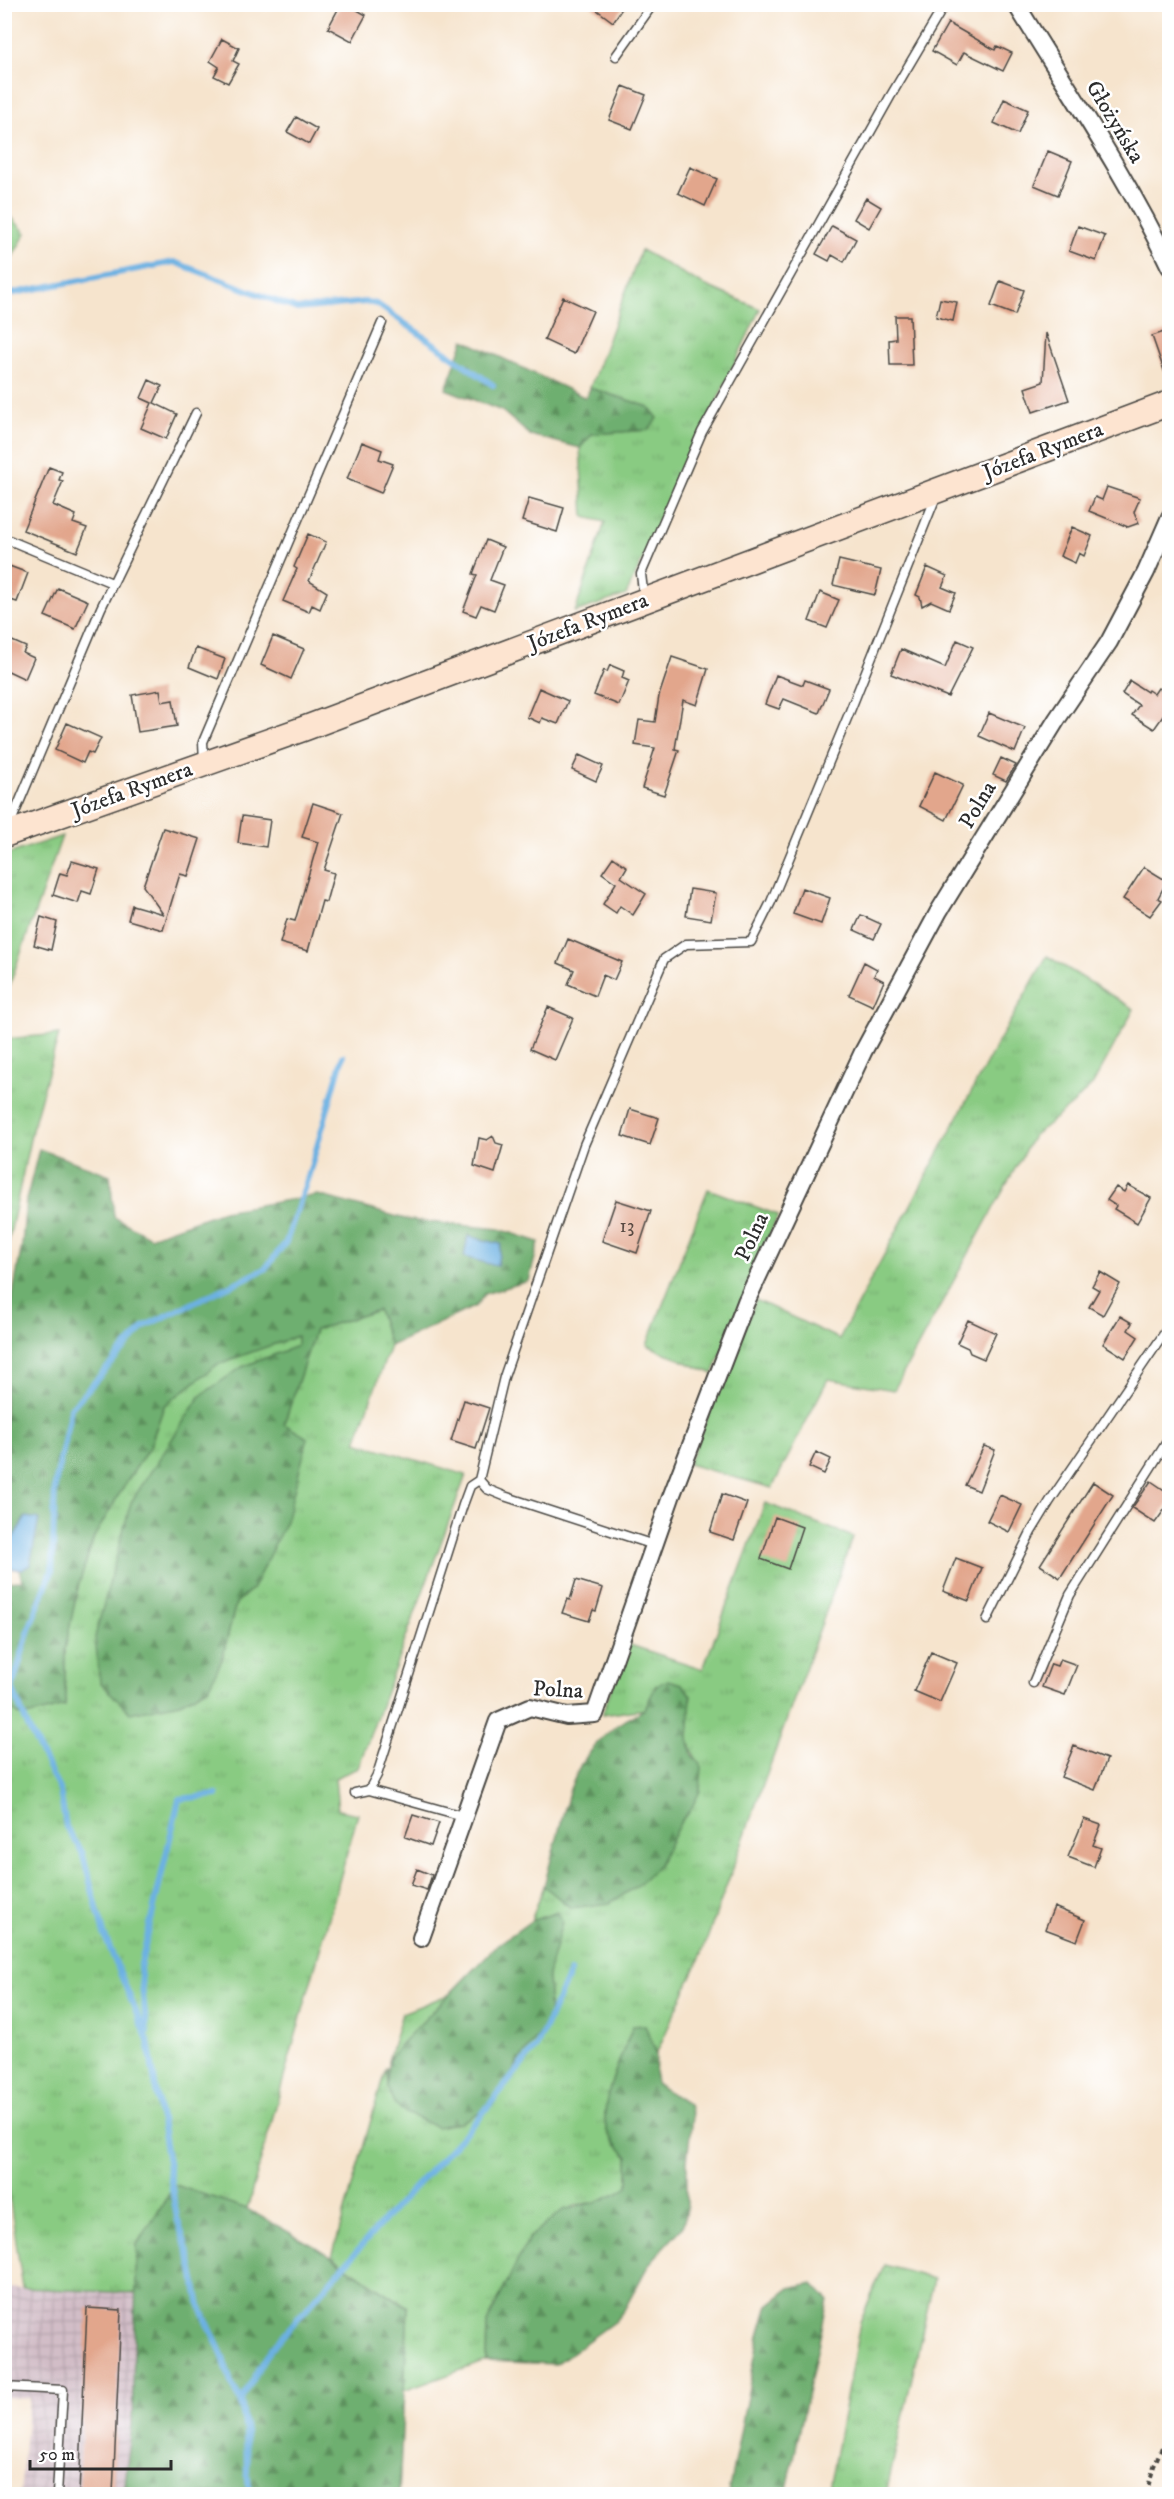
<svg xmlns="http://www.w3.org/2000/svg" width="1174" height="2499" viewBox="0 0 1174 2499" font-family="'IM FELL DW Pica',serif">
<style>
.industrial{fill:url(#industrial-grid)}
.grass{fill:url(#grass-tufts);stroke:#5a7b56;stroke-width:1.5}
.forest{fill:url(#forest-firs);stroke:#4c6d4e;stroke-width:1.5}
.water{fill:#6cb1e2;stroke:#4c6e86;stroke-width:1.5}
.lines{fill:none;stroke-linecap:round;stroke-linejoin:round}
.stream{stroke:#6cb1e2;stroke-width:6}
.building{fill:#e2a68c}
.lane-casing{stroke:#494743;stroke-width:11}
.street-casing{stroke:#494743;stroke-width:20}
.secondary-casing{stroke:#494743;stroke-width:27}
.path{stroke:#494743;stroke-width:4;stroke-dasharray:4.5 4.5;stroke-linecap:butt}
.lane{stroke:#fff;stroke-width:8}
.street{stroke:#fff;stroke-width:16}
.secondary{stroke:#fde4d0;stroke-width:24}
.labels{text-anchor:middle;dominant-baseline:central;stroke-width:5;stroke-linejoin:round;paint-order:stroke}
.number-label{font-size:20px;fill:#594a43}
.street-label{font-size:22px;fill:#2b2b2b;stroke:#fff}
</style>
<defs>
<pattern id="industrial-grid" width="8" height="8" patternUnits="userSpaceOnUse" patternTransform="scale(1.5)"><rect width="8" height="8" fill="#d2bdc7"/><path d="M0 4h8M4 0v8" fill="none" stroke="#b4a3ab"/></pattern>
<pattern id="grass-tufts" width="24" height="20" patternUnits="userSpaceOnUse" patternTransform="scale(1.5)"><rect width="24" height="20" fill="#89cb82"/><path d="M3 7l-1-3M5 7V3M7 7l1-3M15 17l-1-3M17 17v-4M19 17l1-3" fill="none" stroke="#76ae70"/></pattern>
<pattern id="forest-firs" width="22" height="20" patternUnits="userSpaceOnUse" patternTransform="scale(1.5)"><rect width="22" height="20" fill="#6eaf70"/><path d="M5 1l3.5 6h-7zM16 11l3.5 6h-7z" fill="#5b8f5c"/></pattern>
</defs>
<rect width="100%" height="100%" fill="#fff"/>
<filter id="ink" filterUnits="userSpaceOnUse"><feTurbulence type="fractalNoise" baseFrequency=".0167" numOctaves="2"/><feDisplacementMap in="SourceGraphic" scale="12" xChannelSelector="R" yChannelSelector="G"/><feConvolveMatrix kernelMatrix="1 2 1 2 8 2 1 2 1" color-interpolation-filters="sRGB"/></filter>
<filter id="wash" filterUnits="userSpaceOnUse"><feTurbulence type="fractalNoise" baseFrequency=".008" numOctaves="4" result="noise"/><feDisplacementMap in="SourceGraphic" scale="24" xChannelSelector="R" yChannelSelector="G"/><feGaussianBlur stdDeviation="1.35" result="paint"/><feColorMatrix in="noise" values="0 0 0 0 0 0 0 0 0 0 0 0 0 0 0 0 0 1.4 0 .05"/><feComposite in="paint" operator="in"/></filter>
<g filter="url(#wash)">
<rect width="100%" height="100%" fill="#f6e4cd"/>
<path class="industrial" d="M4,2288L136,2293L132,2424L124,2494H20L29,2399L5,2397Z"/>
<path class="grass" d="M11,217L26,233L5,270V230Z
M641,250L702,284L760,309L626,595L575,612L605,522L584,517L580,448L592,434L648,430L649,407L590,388Z
M62,836L5,998V855Z
M1047,956L1134,1009L1093,1084L1072,1105L1033,1136L894,1390L828,1379L772,1488L688,1464L756,1300L839,1339L991,1055Z
M59,1034L32,1130L5,1258V1039Z
M708,1189L778,1215L713,1374L647,1345Z
M378,1310L390,1346L356,1442L466,1475L358,1768L335,1778L338,1810L358,1814L247,2209L175,2185L137,2244L136,2293L23,2288L4,2162V1705L22,1717L65,1706V1649L78,1587L94,1537L118,1495L150,1446L164,1406L218,1364L297,1336L298,1346L242,1367L221,1662L236,1603L253,1588L284,1424L315,1330Z
M765,1503L853,1537L702,1953L656,2054L645,2025L633,2026C624,2052 594,2110 609,2135C614,2143 622,2150 628,2157V2186L619,2192L596,2202L575,2205L529,2238L487,2323L486,2361L404,2391L408,2307L332,2257L386,2067L387,2087L520,2060L550,2020L548,1975L558,1912L531,1921L544,1886L571,1908L669,1842L681,1821L691,1809L702,1767C683,1744 689,1724 691,1696L656,1685L645,1709L602,1715L627,1644L703,1669Z
M450,1994L400,2045L388,2061L402,2013Z
M884,2265L934,2279L886,2494H828L860,2323Z"/>
<path class="forest" d="M464,340L586,398L590,388L649,407L658,418L648,430L592,434L580,448L530,435L502,411L446,389Z
M39,1149L110,1175L114,1217L150,1237L223,1211L318,1195L409,1220L499,1229L539,1242L529,1281L484,1294L476,1306L390,1346L378,1310L315,1330L284,1424L308,1438L286,1521L253,1588L236,1603L221,1662L208,1688L180,1703L130,1713L100,1682L95,1637L131,1502L200,1396L242,1367L297,1346V1336L218,1364L164,1406L150,1446L121,1491L94,1537L78,1587L65,1649V1706L22,1717L5,1705V1582L22,1581L5,1507V1337L22,1245L26,1201Z
M668,1680L682,1684L691,1696L688,1738L692,1755L702,1767L700,1791L691,1809L681,1821L658,1866L637,1886L610,1903L571,1908L544,1886L570,1789L581,1764L598,1742L617,1725L645,1709L656,1685Z
M558,1912L562,1922L548,1975L550,2020L520,2060L493,2105L460,2123L436,2127L406,2113L394,2103L387,2087L388,2061L400,2045L496,1946L531,1921Z
M645,2025L656,2054L655,2083L689,2105L692,2116L687,2161V2209L682,2228L649,2264L624,2310L615,2321L556,2364L486,2361L487,2323L529,2238L563,2210L596,2202L619,2192L628,2186V2157C622,2150 614,2143 609,2135C594,2110 624,2052 633,2026Z
M175,2185L247,2209L314,2246L408,2307L399,2494H124L132,2424L137,2244Z
M812,2283L828,2300L786,2494H728L759,2336L768,2305L790,2288Z"/>
<path class="water" d="M468,1236L501,1244L497,1266L464,1257Z
M26,1517L39,1519L30,1565L22,1570L5,1567V1550Z"/>
<g class="lines">
<path class="stream" d="M4,295L174,262L297,309L365,302L377,304L493,385
M147,2032L140,1968L179,1799L217,1795
M241,2400L271,2349L385,2219L478,2119L537,2046L570,1972
M250,2494L247,2473L246,2432L241,2400L231,2383L223,2357L200,2306L192,2265L177,2218L148,2041L104,1934L82,1852L66,1827L60,1791L29,1729L12,1688L30,1626L52,1571L55,1485L71,1408L145,1326L265,1269L286,1242L309,1174L343,1056"/>
</g>
<g id="blocks">
<path class="building" d="M341,4H347L366,15L352,41L328,28Z
M589,4H625L613,22Z
M948,23L995,50L997,46L1012,53L1003,71L964,52L957,65L932,51Z
M222,39L239,48L233,61L239,64L228,83L214,76L219,67L210,61Z
M623,86L646,95L632,129L609,120Z
M1004,99L1028,110L1018,134L994,123Z
M296,117L317,129L309,144L287,132Z
M1048,151L1072,161L1058,195L1034,185Z
M690,167L717,179L705,206L678,193Z
M866,198L881,207L869,228L854,219Z
M832,226L856,239L844,262L832,255L829,261L816,254Z
M1078,226L1105,236L1096,261L1069,251Z
M1000,281L1024,290L1015,315L991,306Z
M563,297L593,311L574,354L544,340Z
M940,299L957,302L953,321L936,317Z
M895,316H910L912,365H890L889,340L896,339Z
M1170,330V378L1167,379L1152,336Z
M1046,333L1069,400L1033,412L1025,388L1043,382Z
M149,380L162,386L154,403L177,414L166,439L141,428L152,403L141,398Z
M362,442L382,450L379,459L393,464L381,493L347,479Z
M49,467L62,472L59,480L63,481L53,505L76,515L73,523L87,528L77,552L23,530Z
M1107,487L1140,498L1134,512L1139,523L1128,527L1089,511L1095,497L1102,500Z
M529,498L564,508L557,532L522,521Z
M1072,527L1092,536L1084,556L1079,553L1075,563L1060,556Z
M308,534L326,542L309,581L327,592L320,609L312,605L309,612L283,601L297,569L294,567Z
M486,540L503,547L490,580L504,585L494,610L481,605L476,616L463,611L477,575L473,574Z
M839,560L881,570L875,595L833,585Z
M4,564L28,573L17,602L4,598Z
M927,567L947,576L942,587L956,593L949,609L931,601L922,606L920,597L916,595Z
M58,588L88,601L75,629L45,616Z
M820,592L839,600L827,628L809,621Z
M273,636L304,649L291,679L261,665Z
M10,640L26,647L23,653L34,658L25,679L4,669V653Z
M957,640L973,647L948,697L891,674L901,649L945,668Z
M196,648L225,659L218,679L189,667Z
M672,657L708,669L697,705L683,700L675,749L679,750L664,795L642,788L655,748L635,745L639,720L655,722L659,696Z
M610,665L624,671L622,678L629,681L619,705L594,695L604,670L607,672Z
M776,675L803,685L805,680L829,689L819,713L784,699L779,709L765,704Z
M1130,681L1147,692L1148,690L1154,694L1158,688L1170,696V706L1154,729L1132,715L1139,705L1122,694Z
M539,688L568,701L558,724L542,718L540,723L527,717Z
M160,690L162,702L173,700L177,726L138,732L132,695Z
M989,713L1025,728L1015,752L979,736Z
M67,723L101,738L93,754L88,752L83,763L55,750Z
M579,755L603,766L596,781L572,770Z
M1001,758L1016,765L1006,781L993,775Z
M935,772L963,785L946,820L919,806Z
M313,803L343,813L324,870L334,873L326,902L322,901L308,951L280,943L287,919L295,921L318,842L302,837Z
M242,816L270,820L266,847L238,843Z
M163,828L200,839L188,876L180,874L163,930L128,920L132,905L163,914L143,886Z
M613,857L627,867L621,877L646,894L633,915L620,906L616,913L603,904L616,883L602,873Z
M72,861L99,869L91,894L82,891L78,903L53,895L60,873L67,875Z
M1144,867L1167,881L1158,898L1162,900L1150,916L1123,899Z
M802,888L830,898L821,924L793,914Z
M690,889L716,893L711,920L686,916Z
M861,915L881,924L874,939L854,930Z
M41,917L57,922L51,950L34,945Z
M568,939L622,962L614,980L603,975L595,996L568,984L574,970L558,963Z
M864,962L877,969L874,976L884,981L873,1006L849,995Z
M548,1007L573,1018L555,1060L530,1049Z
M630,1109L659,1118L650,1145L622,1136Z
M493,1136L496,1143L503,1145L495,1173L474,1166L479,1138L487,1140Z
M1128,1185L1151,1198L1137,1223L1114,1209L1116,1206L1107,1200L1116,1187L1124,1192Z
M616,1200L651,1211L637,1253L602,1241Z
M1100,1272L1120,1284L1103,1315L1089,1307L1099,1290L1092,1286Z
M1120,1316L1132,1323L1128,1330L1138,1337L1125,1358L1103,1344Z
M968,1320L996,1333L984,1359L970,1353L968,1348L957,1343Z
M464,1400L489,1408L476,1449L451,1441Z
M984,1446L995,1450L979,1491L965,1485Z
M816,1452L831,1459L824,1474L809,1467Z
M1151,1481L1170,1494V1502L1155,1523L1132,1508Z
M1093,1482L1113,1495L1060,1578L1040,1565Z
M722,1494L747,1503L734,1540L710,1532Z
M1000,1495L1022,1505L1009,1532L987,1521Z
M775,1517L802,1527L788,1569L761,1559Z
M956,1558L982,1568L969,1601L943,1591Z
M576,1580L603,1588L596,1611L593,1610L589,1621L562,1613L567,1599L570,1600Z
M931,1652L957,1663L940,1702L914,1691Z
M1060,1659L1077,1665L1065,1695L1042,1687L1051,1664L1057,1666Z
M1074,1746L1107,1759L1095,1790L1061,1777Z
M413,1815L439,1823L431,1846L405,1837Z
M1084,1819L1101,1825L1093,1845L1101,1848L1094,1867L1068,1857Z
M417,1869L432,1875L427,1890L411,1885Z
M1054,1907L1085,1920L1077,1941L1045,1929Z
M87,2308L121,2310L113,2494H79Z"/>
</g>
</g>
<g filter="url(#ink)">
<use href="#blocks" fill-opacity="0" stroke="#494743" stroke-width="1.5"/>
<g class="lines">
<g class="lane-casing">
<path id="lane" d="M616,56L653,4
M4,538L112,583
M644,599L641,574L702,432L890,97L945,4
M204,761L203,742L382,323
M8,829L101,608L196,413
M654,1545L504,1496L487,1489L479,1480L504,1377L584,1145L664,959L686,944L751,942L771,902L848,716L937,494
M987,1620L1031,1532L1050,1501L1170,1325
M1033,1683L1070,1595L1170,1437
M369,1790L463,1816
M355,1793L369,1790L377,1775L463,1505L470,1486L479,1480
M4,2387L63,2390L57,2494"/>
</g>
<g class="street-casing">
<path id="street" d="M1016,4C1069,91 1126,175 1170,267
M421,1938L498,1721L530,1707L567,1716L595,1714L671,1497L746,1302L863,1052L939,911L1057,719L1109,642L1146,572L1170,517"/>
</g>
<g class="secondary-casing">
<path id="secondary" d="M4,835L303,729L1170,403"/>
</g>
<path class="path" d="M1146,2494L1154,2466L1170,2428"/>
<use href="#lane" class="lane"/>
<use href="#street" class="street"/>
<use href="#secondary" class="secondary"/>
</g>
</g>
<g class="labels">
<g class="number-label">
<text x="627" y="1226">13</text>
</g>
<g class="street-label">
<text transform="translate(1115 122) rotate(59)">Głożyńska</text>
<text transform="translate(1043 451) rotate(-21)">Józefa Rymera</text>
<text transform="translate(588 622) rotate(-21)">Józefa Rymera</text>
<text transform="translate(132 790) rotate(-20)">Józefa Rymera</text>
<text transform="translate(978 805) rotate(-59)">Polna</text>
<text transform="translate(752 1237) rotate(-65)">Polna</text>
<text transform="translate(558 1690) rotate(3)">Polna</text>
</g>
</g>
<rect width="1174" height="2499" fill="none" stroke="#fff" stroke-width="24"/>
<path d="M30 2460v9h141v-9" fill="none" stroke="#2b2b2b" stroke-width="3"/>
<text x="39" y="2460" font-size="18" fill="#2b2b2b" stroke="#ffffff" stroke-width="4.5" paint-order="stroke">50 m</text>
</svg>
